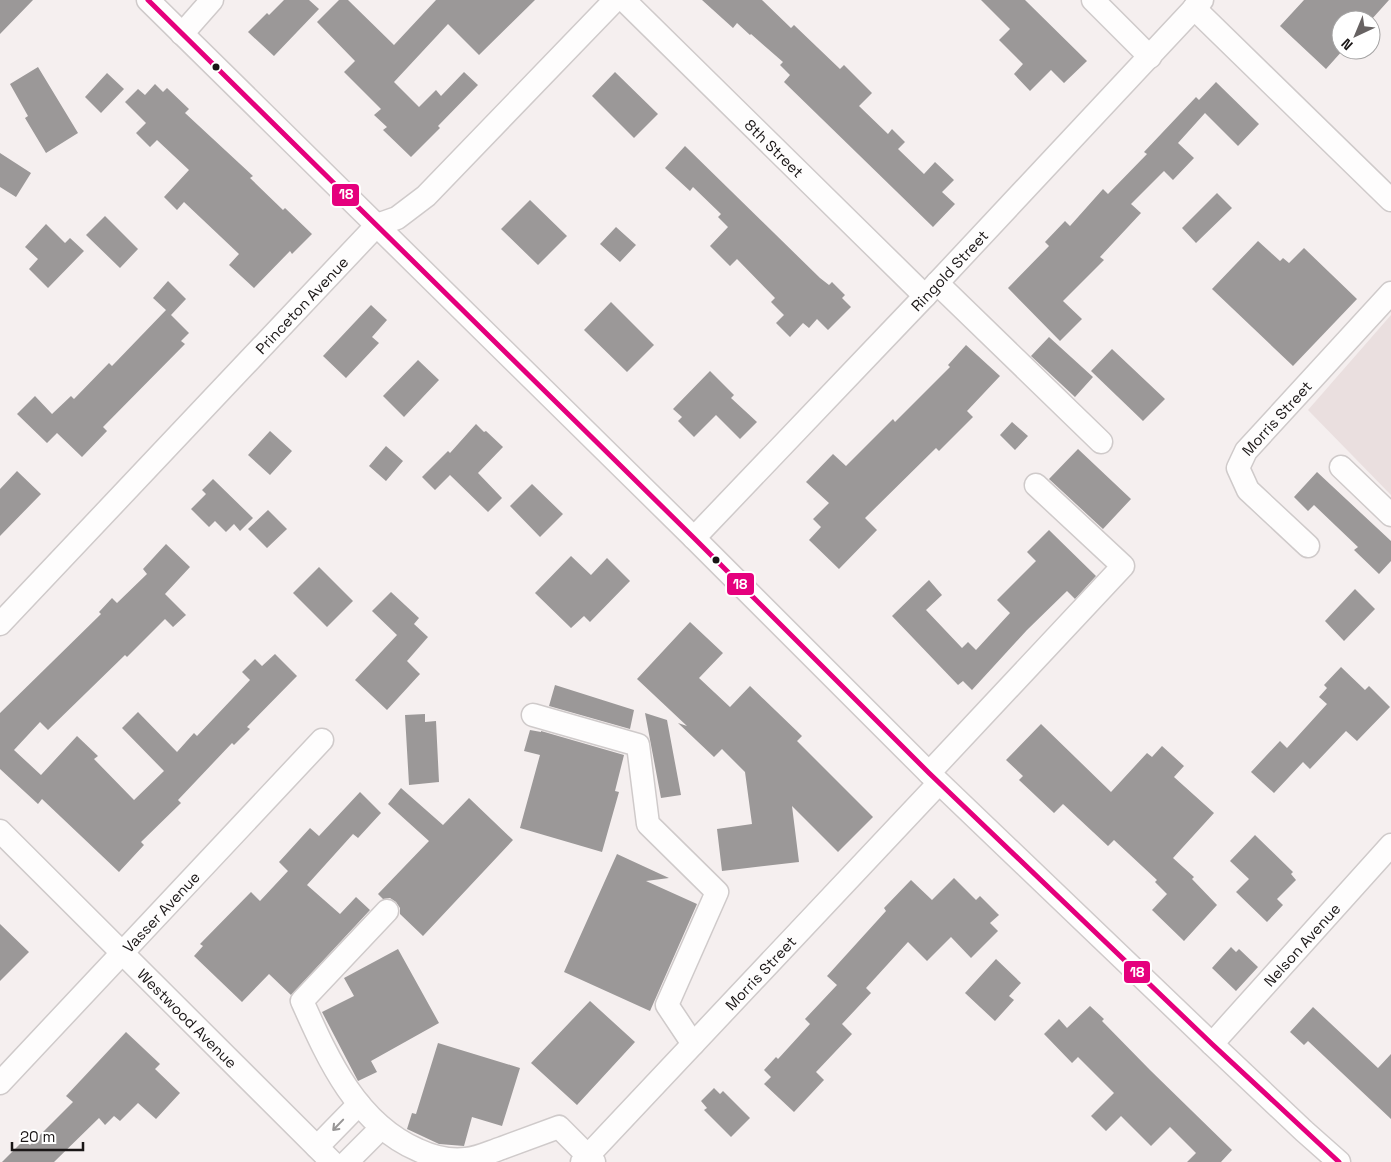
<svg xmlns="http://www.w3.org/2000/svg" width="1391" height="1162" viewBox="0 0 1391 1162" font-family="'Space Grotesk',sans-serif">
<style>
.built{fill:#eadfdf}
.building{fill:#9b9898}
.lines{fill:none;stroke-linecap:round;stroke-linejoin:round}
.minor-casing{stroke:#cfcaca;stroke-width:25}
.minor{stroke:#fefdfd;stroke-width:22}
.bus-1-casing{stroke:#fff;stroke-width:9}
.bus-1{stroke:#e5007d;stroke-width:5}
.oneway{stroke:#979595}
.bus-dot{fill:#1a1616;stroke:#fff;stroke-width:2}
.labels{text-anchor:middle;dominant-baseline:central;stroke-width:5;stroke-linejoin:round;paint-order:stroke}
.street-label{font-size:15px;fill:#1a1616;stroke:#fff}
.line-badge{stroke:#fff;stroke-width:2}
.badge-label{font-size:14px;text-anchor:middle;font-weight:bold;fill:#fff}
</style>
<rect width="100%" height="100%" fill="#f5efef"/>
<path class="built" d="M1391,315V495L1308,410Z"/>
<path class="building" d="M0,0H33L0,34Z
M284,0H309L319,9L274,56L248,32L267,13L269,15Z
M339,0H348L394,45L436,0H535L479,55L448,24L394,82L419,107L436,90L441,96L464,72L478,85L438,126L440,128L411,157L383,130L387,127L374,115L381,109L344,72L355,61L317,22Z
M702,0H762L791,28L794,25L840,69L844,65L872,93L859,106L888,134L892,129L905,142L898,149L924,174L935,162L954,180L942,192L955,204L933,227L784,82L790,75L780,65L783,62L751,34L750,35L737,23L733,28Z
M981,0H1025L1087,61L1064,83L1051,70L1030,91L1014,74L1023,64L999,40L1010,29Z
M1304,0H1389L1371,20H1341V50H1343L1326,69L1280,26Z
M38,67L78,133L46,153L25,118L28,116L10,84Z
M615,72L658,114L634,138L592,96Z
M107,73L124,89L101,113L85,97Z
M1216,82L1259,124L1238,146L1205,113L1178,143L1194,158L1173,180L1164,171L1131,204L1141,213L1100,257L1104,260L1063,301L1082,319L1060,341L1008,288L1049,246L1045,242L1065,221L1070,226L1103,189L1108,194L1147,154L1144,152L1196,97L1199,100Z
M155,84L163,92L167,88L189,109L185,113L253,176L250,178L283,210L285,208L312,234L292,254L290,251L254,288L229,265L239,254L184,202L177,210L164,197L189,170L157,140L150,147L136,133L146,123L125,102L138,89L145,95Z
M685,146L820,278L829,285L832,282L845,295L842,298L851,307L828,330L817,319L809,328L803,323L790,337L776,323L784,315L771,302L775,298L737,259L730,266L710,246L728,227L718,217L721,214L693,187L690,191L665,168Z
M0,153L31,173L16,197L0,187Z
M1217,193L1232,208L1196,243L1182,228Z
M530,200L567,236L538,265L501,229Z
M105,216L138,249L120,268L86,235Z
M46,224L65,243L70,238L84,251L48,288L29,269L38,259L25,247Z
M616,227L636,245L620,262L600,244Z
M1258,241L1280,261L1283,258L1289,263L1304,248L1357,299L1293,366L1212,289Z
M168,281L186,299L171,315L189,333L181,341L185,344L103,427L107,431L82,457L57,433L47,443L17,414L35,396L52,414L71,396L74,399L109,363L112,366L166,310L153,298Z
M611,302L654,345L627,372L584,330Z
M371,305L387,320L372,337L379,343L346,378L323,356Z
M1049,337L1093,377L1075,397L1031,356Z
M966,345L1000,376L967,411L973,417L939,451L936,448L865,518L877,530L839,569L809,540L821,527L813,519L829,503L806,482L833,454L846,466L893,419L895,422L950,367L948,365Z
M1112,349L1165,399L1143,421L1091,371Z
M418,360L439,380L404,417L383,396Z
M710,371L734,395L731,398L757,422L740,439L716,415L694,437L678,421L682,417L673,409Z
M1012,422L1028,436L1015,450L1000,435Z
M476,424L484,432L486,431L503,447L478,473L502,498L488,512L450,475L435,490L422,477L448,451L450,453Z
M270,431L292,451L270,475L248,455Z
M386,446L403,461L386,481L369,466Z
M1078,449L1131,499L1103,529L1049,479Z
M17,471L41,494L0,536V489Z
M1317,472L1391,541V561L1379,574L1354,550L1358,547L1314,505L1308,511L1294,497Z
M213,479L253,518L240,531L234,524L226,532L215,521L209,527L191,509L206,494L202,490Z
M532,484L563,514L540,537L510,506Z
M268,510L287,529L267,548L248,529Z
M1049,530L1096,576L1075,599L1067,591L1027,630L972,690L963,681L958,685L892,616L929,580L942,595L926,610L962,648L968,642L976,650L1010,613L997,600L1036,561L1027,552Z
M166,544L190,567L165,594L186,615L173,627L165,619L127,657L125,655L48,730L40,722L14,750L41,775L77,736L98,756L94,759L134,800L164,771L122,728L138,712L177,752L194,733L197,736L250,680L242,672L255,659L262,666L275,654L297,676L247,727L250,729L234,745L232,743L178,800L181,803L141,842L144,845L119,872L42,799L38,804L0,769V713L101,614L99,612L112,598L117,603L147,574L143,569Z
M571,556L591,575L607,558L630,581L590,622L584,616L571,628L535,593Z
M319,567L353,601L327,627L293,593Z
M1355,589L1375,609L1344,641L1325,621Z
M391,592L419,618L414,624L428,637L407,661L420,674L387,710L355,680L397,635L372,611Z
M690,622L723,653L699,678L730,707L750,686L802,736L797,741L873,817L838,852L792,806L799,862L722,871L717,829L752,824L745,772L722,749L714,757L678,723L687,726L637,679Z
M1341,667L1365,690L1369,686L1390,707L1357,741L1346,731L1310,769L1303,762L1274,793L1251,772L1280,741L1287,748L1327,704L1319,697L1327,688L1324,685Z
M555,685L634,710L630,729L549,706Z
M645,713L667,720L681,795L661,798Z
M425,714V722L436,721L439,782L409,785L405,715Z
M1041,724L1111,792L1147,753L1152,757L1162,746L1184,766L1174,777L1214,813L1173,858L1194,877L1192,879L1217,905L1184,941L1152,910L1167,894L1155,882L1157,880L1114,840L1108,846L1063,804L1054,813L1019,780L1023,776L1006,760Z
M530,730L541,732V731L624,755L615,791L619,792L602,852L520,828L540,755L524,751Z
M401,788L443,825L469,798L513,840L423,936L400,914V908L396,902L390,898L383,899L378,894L429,841L388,804Z
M360,792L381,813L358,838L353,834L307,885L340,914L356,897L370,910L291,995L269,974L242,1002L194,956L203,946L200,944L251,892L260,901L288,871L279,862L310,828L319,836Z
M1255,835L1293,872L1291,874L1296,880L1277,899L1283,905L1267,922L1236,892L1249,879L1230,861Z
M617,854L669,878L646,881L697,904L650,1011L564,972Z
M954,878L976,900L980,896L999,915L990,923L998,931L971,958L951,937L927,961L908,942L866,988L871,993L842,1024L852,1034L816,1072L824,1080L794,1112L764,1084L771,1077L764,1070L776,1057L778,1059L810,1024L805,1019L837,985L827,976L886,911L884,908L911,880L932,900Z
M0,924L29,952L0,981Z
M1231,947L1236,952L1239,949L1258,967L1236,991L1212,968Z
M398,949L439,1023L371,1061L377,1072L358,1081L322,1012L354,996L344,978Z
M996,959L1021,983L1009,996L1014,1000L995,1021L965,993Z
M590,1001L635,1042L577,1105L531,1063Z
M1090,1006L1104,1019L1102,1021L1150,1070L1232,1150L1221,1162H1187L1196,1153L1170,1127L1151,1146L1121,1116L1106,1131L1091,1116L1114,1093L1078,1057L1072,1063L1044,1034L1059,1019L1067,1028Z
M1313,1007L1378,1068L1391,1054V1119L1308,1041L1304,1045L1290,1032Z
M126,1032L160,1064L155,1069L180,1093L156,1119L138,1103L120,1121L114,1116L105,1125L99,1118L54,1162H2L24,1140L30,1145L73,1102L66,1096Z
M438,1043L520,1068L502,1126L472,1117L464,1146L439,1144L407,1129L412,1113L416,1114Z
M714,1088L720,1094L723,1091L750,1118L731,1137L704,1110L707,1108L701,1101Z"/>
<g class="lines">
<g class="minor-casing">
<g id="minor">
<path d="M148,0L694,538L929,773L1212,1044L1304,1131L1339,1162"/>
<path id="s1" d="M624,0L925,296"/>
<path d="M1093,0L1150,57"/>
<path d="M1194,8L1391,200"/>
<path d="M182,34L212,0"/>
<path d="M937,283L1101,442"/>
<path d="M1341,467L1391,515"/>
<path id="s2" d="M694,538L925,296L1202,0"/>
<path id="s3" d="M1308,546L1248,490L1238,468L1246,451L1391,293"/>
<path id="s4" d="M0,624L377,225L397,218L426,196L615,0"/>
<path d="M533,715L638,745L648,824L717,892L667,1005L693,1044"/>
<path d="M929,773L1123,566L1036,485"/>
<path id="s5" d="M0,831L332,1162"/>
<path d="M387,911L302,1001C328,1059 356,1123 418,1150C433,1157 449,1161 466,1159C478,1158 490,1152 502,1148C521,1141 540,1134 559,1127L594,1162"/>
<path id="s6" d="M1212,1044L1391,845"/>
<path id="s7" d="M0,1083L322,740"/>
<path d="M317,1147L359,1104"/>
<path d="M347,1162L381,1128"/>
<path id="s8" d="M582,1162L939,783"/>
</g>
</g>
<use href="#minor" class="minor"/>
<g class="bus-1-casing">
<path id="bus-1" d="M148,0L694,538L929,773L1212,1044L1339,1162"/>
</g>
<use href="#bus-1" class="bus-1"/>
</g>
<defs><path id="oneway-shaft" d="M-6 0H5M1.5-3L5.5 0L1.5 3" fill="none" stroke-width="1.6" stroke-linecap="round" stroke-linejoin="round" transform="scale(1.25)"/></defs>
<use class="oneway" href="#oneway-shaft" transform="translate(338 1125) rotate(134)"/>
<g class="bus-dot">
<circle cx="216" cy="67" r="4.5"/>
<circle cx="716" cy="560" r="4.5"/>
</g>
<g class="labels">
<g class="street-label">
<text stroke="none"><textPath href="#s1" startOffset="211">8th Street</textPath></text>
<text stroke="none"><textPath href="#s2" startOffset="370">Ringold Street</textPath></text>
<text stroke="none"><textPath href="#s4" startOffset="439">Princeton Avenue</textPath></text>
<text stroke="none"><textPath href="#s3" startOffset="170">Morris Street</textPath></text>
<text stroke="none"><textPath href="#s7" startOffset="235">Vasser Avenue</textPath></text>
<text stroke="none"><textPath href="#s6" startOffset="134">Nelson Avenue</textPath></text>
<text stroke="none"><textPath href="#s8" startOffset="260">Morris Street</textPath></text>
<text stroke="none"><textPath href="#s5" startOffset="265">Westwood Avenue</textPath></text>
</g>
</g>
<g class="line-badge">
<rect x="331" y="183" width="29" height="24" rx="5" fill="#e5007d"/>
<rect x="726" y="572" width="29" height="24" rx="5" fill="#e5007d"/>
<rect x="1123" y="960" width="28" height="24" rx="5" fill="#e5007d"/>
</g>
<g class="badge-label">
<text x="346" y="199">18</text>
<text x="740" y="589">18</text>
<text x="1137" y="977">18</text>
</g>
<g transform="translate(1356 35) rotate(224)"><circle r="24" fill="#ffffff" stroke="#a3a2a2"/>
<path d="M0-4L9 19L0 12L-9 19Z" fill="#676262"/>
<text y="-8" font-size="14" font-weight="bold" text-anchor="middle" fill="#1a1616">N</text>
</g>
<path d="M12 1142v8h71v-8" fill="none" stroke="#1a1616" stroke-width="2.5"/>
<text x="20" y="1142" font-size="15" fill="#1a1616" stroke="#ffffff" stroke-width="4" paint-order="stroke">20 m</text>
</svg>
